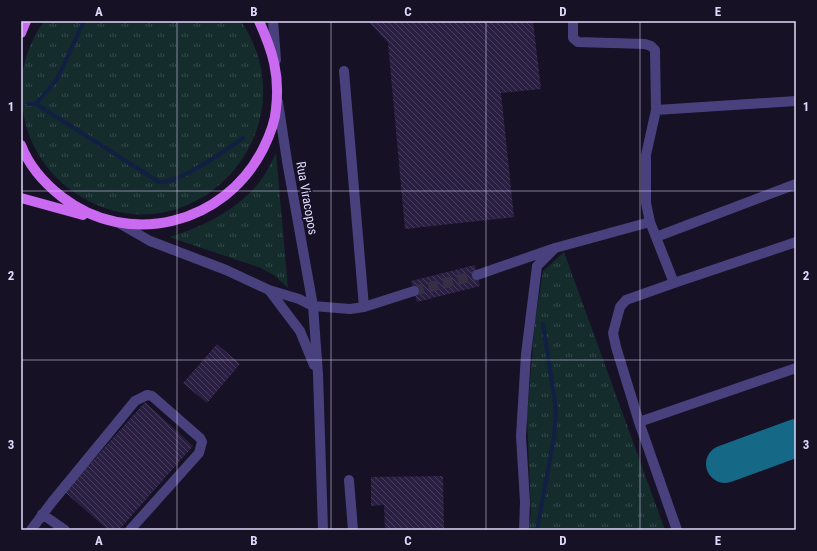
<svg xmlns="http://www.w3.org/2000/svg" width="817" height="551" viewBox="0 0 817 551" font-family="'Roboto Condensed',sans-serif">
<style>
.grass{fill:url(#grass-tufts)}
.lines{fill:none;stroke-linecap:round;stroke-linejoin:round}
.stream{stroke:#111f43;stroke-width:4}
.taxiway{stroke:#166986;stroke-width:38}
.building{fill:url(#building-back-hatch)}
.minor-tunnel{stroke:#342f44;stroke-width:10;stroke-dasharray:10 5;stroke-linecap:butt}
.minor{stroke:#49417e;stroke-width:10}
.major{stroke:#ca6af0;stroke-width:10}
.grid{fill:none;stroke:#dfd8fb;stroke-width:1;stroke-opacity:0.55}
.labels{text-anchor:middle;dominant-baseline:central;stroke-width:4;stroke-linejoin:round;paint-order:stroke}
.street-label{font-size:13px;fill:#dfd8fb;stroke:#161124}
.neatline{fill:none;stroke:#dfd8fb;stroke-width:1.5}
.grid-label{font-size:13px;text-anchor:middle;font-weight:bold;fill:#dfd8fb}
</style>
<defs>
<pattern id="grass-tufts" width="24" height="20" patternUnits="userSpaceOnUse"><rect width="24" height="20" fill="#152c2d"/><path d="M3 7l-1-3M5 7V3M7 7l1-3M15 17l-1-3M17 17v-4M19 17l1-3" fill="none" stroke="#374a4c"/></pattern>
<pattern id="building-back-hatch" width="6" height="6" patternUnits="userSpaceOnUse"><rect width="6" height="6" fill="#2a1f43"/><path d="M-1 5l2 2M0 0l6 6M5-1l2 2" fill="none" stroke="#483f5f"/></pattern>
</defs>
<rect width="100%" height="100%" fill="#161124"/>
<path class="grass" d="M44,21H241C317,135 182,271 71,190C49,174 33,151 26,125C16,89 22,51 44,21Z
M276,153L288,288L275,276L261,268L169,237C203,227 239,209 261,180C267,172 271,162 276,153Z
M564,252L665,530H528L531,513L527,416L535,322L543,271Z"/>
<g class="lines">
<path class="stream" d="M28,104H36L159,182C179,184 226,150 243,138
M36,104L57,79L84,21
M537,530L554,437L556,409L543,324"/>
<path class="taxiway" d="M725,464L796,438"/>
</g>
<path class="building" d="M368,21H533L541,89L501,93L514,217L405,229L388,43Z
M475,265L480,286L417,302L411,281Z
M217,344L240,364L207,403L183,383Z
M145,402L193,446L119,530H108L65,492Z
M443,476L444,530H385L384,505L371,506V477Z"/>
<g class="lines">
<path class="minor-tunnel" d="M414,291L477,275"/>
<path class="minor" d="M273,21L276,60
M573,21V38L578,42L645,44L651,46L655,50L656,110L646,155V203L650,222L674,283L626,300L620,307L613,333L616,347L639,422L677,530
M344,71L364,307
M278,102L287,161L313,306L318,374L323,530
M656,110L796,101
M117,222L150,241L226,270L269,290L299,299L313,306L350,309L364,307L414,291
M656,237L796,184
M477,275L555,248L650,222
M674,283L796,242
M269,290L300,331L314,365
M639,422L796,368
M349,480L353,530
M42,514L65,530
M31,530L52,502L135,401L147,395L152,396L200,438L202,442L199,453L130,530
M524,530L525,502L521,436L526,354L537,266L555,248"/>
<path class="major" d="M21,33L26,21
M21,145C29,166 44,183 62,197C129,249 225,224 263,149C269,137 275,123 276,109C280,75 273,52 259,21
M21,198L83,215"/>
</g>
<path class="grid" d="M177,21V530M331,21V530M486,21V530M640,21V530M21,191H796M21,360H796"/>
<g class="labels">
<g class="street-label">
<text transform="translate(307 198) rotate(80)">Rua Viracopos</text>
</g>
</g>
<rect width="817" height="551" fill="none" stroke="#161124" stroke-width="44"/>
<rect x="22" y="22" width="773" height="507" class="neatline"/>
<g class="grid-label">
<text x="99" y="16">A</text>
<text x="254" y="16">B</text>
<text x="408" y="16">C</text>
<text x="563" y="16">D</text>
<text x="718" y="16">E</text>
<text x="11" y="111">1</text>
<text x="806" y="111">1</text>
<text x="11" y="280">2</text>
<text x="806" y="280">2</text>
<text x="11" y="449">3</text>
<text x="806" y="449">3</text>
<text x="99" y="545">A</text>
<text x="254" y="545">B</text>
<text x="408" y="545">C</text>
<text x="563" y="545">D</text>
<text x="718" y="545">E</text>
</g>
</svg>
